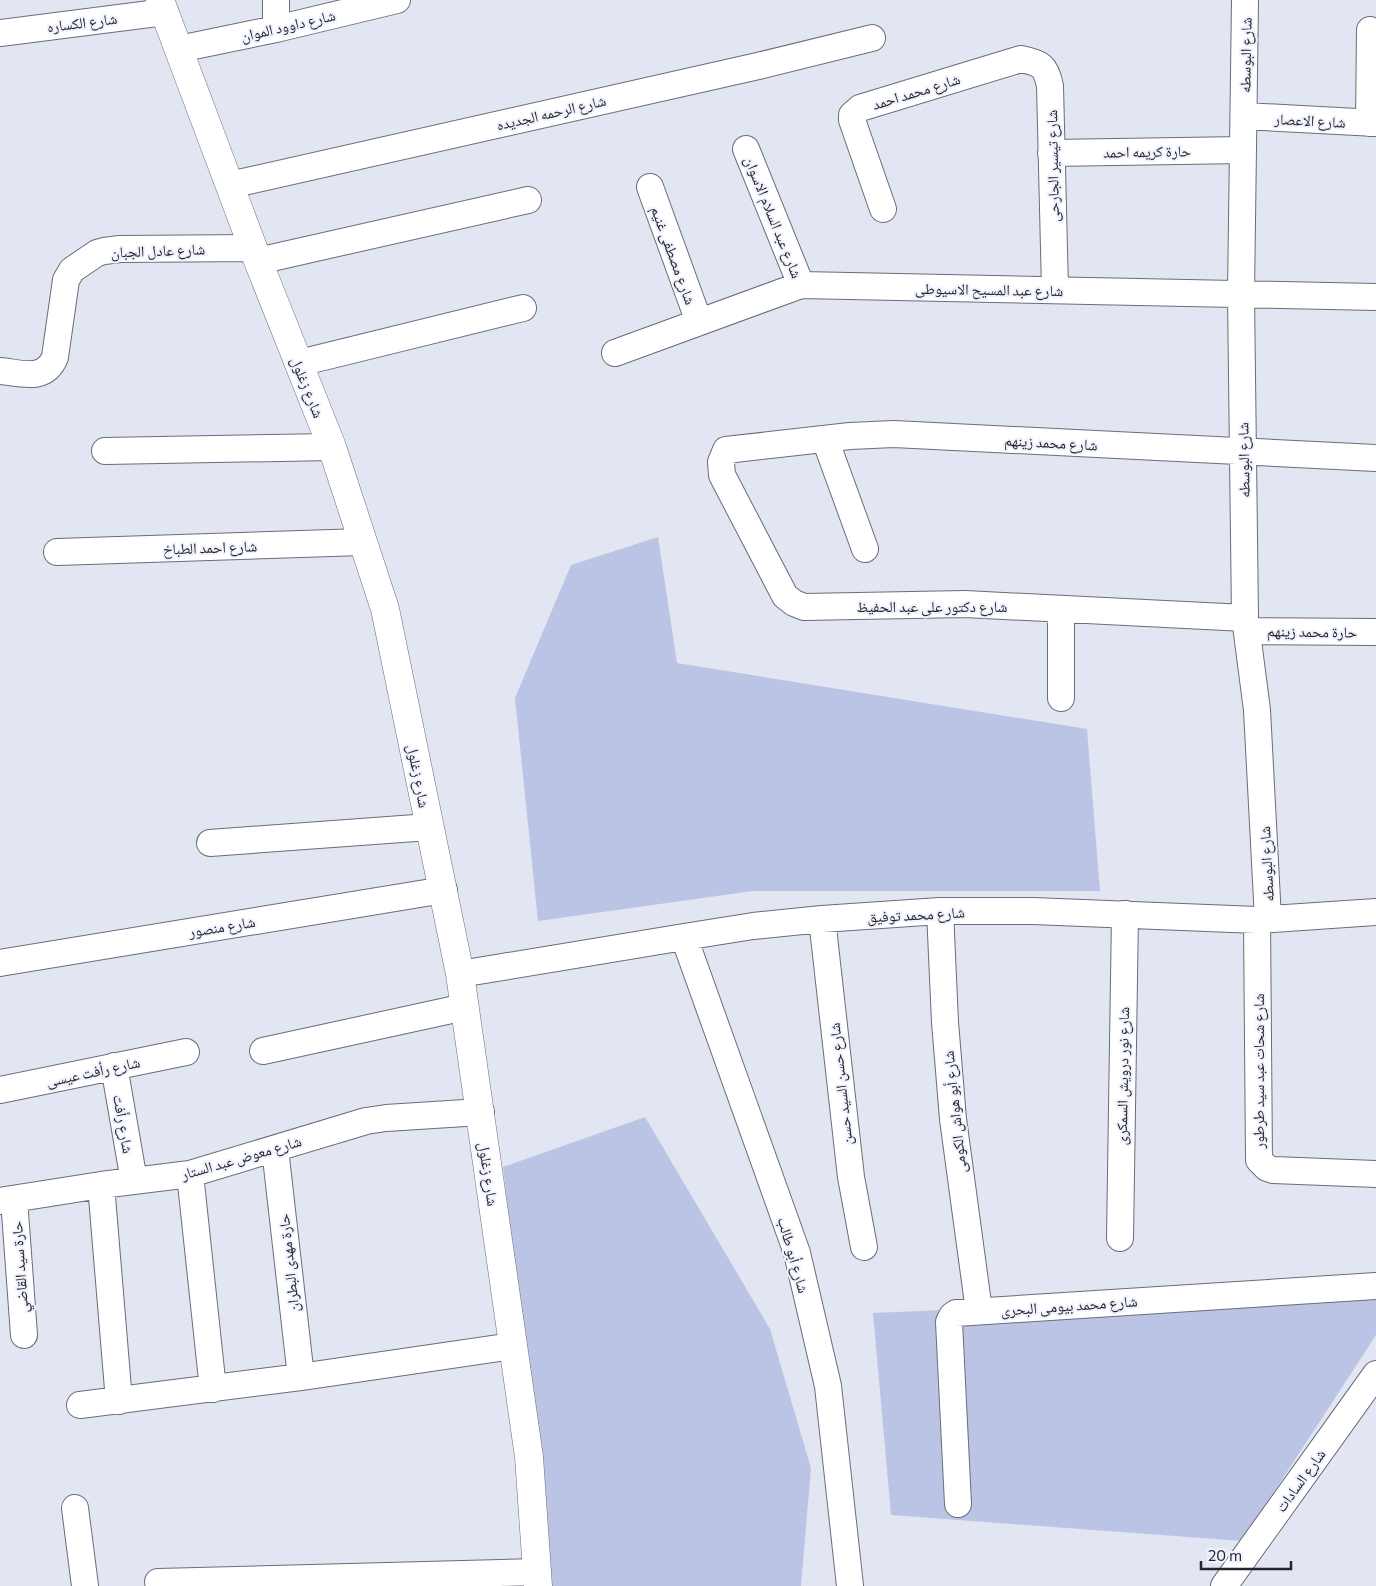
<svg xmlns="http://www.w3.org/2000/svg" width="1376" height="1586" viewBox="0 0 1376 1586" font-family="Commissioner,'Noto Naskh Arabic',sans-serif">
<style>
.green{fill:#bcc4e5}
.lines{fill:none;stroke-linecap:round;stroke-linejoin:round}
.street-casing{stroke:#6a6d79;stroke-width:28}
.secondary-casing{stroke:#6a6d79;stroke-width:29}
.street{stroke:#fff;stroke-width:26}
.secondary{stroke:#fff;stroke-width:28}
.labels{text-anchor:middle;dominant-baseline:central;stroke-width:4;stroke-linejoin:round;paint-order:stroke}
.street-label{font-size:15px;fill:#25262b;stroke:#f0f2fd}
</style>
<rect width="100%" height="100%" fill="#e2e5f2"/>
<path class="green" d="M658,537L677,663L1087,729L1100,891H753L538,921L515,698L571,565Z
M645,1117L770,1329L811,1468L801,1586H552L503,1167Z
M1376,1291V1335L1242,1541L891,1515L873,1313Z"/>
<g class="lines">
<g class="street-casing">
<path id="street" d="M276,0V29
M1245,0L1241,294L1245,618L1257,710L1268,919
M0,33L165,12
M179,49L276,29L397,0
M1244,116L1376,123
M1369,123L1370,30
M746,149L801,285
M1051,153L1243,150
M230,185L758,66L872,38
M650,187L699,322
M883,209L852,120V115L860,108L1021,59C1041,63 1046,66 1050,86L1055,290
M258,261L528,200
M615,353L801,285L1376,297
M299,363L523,308
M0,371C22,373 45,382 55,357L66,280L72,270L97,253L104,251L120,249L253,248
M825,439L865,549
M105,451L332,447
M57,552L363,542
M1245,618L965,604L804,607L794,603L785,596L722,475L721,462L726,450L850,436L894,434L1376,458
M1247,631L1376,632
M1061,698V609
M210,843L429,827
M940,911L945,1022L953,1119L979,1311
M822,919L851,1177L864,1247
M1257,920L1259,1160L1267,1168L1273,1170L1376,1174
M684,937L797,1253L828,1386L850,1586
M0,963L444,890
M460,974L684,937L753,926L822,919L940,911H1033L1257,920L1376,912
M263,1051L465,1007
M114,1066L134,1181
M0,1090L186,1052
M275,1149L301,1377
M190,1174L213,1389
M101,1185L119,1401
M14,1199L24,1335
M0,1201L101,1185L190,1174L366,1121L386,1118L481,1112
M1120,1238L1125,914
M80,1405L301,1377L513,1346
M958,1504L949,1322L952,1316L956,1313L1376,1286
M75,1508L85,1586
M158,1582L537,1572
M1224,1586L1376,1374"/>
</g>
<g class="secondary-casing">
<path id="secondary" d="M160,0L258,261L332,447L385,609L460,974L529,1457L538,1586"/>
</g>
<use href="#street" class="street"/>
<use href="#secondary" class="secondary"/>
</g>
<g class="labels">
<g class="street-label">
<text transform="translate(82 22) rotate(-7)">شارع الكساره</text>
<text transform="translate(288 25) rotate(-13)">شارع داوود الموان</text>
<text transform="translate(1245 55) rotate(-89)">شارع البوسطه</text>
<text transform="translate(916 91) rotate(-17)">شارع محمد احمد</text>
<text transform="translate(551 112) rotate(-13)">شارع الرحمه الجديده</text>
<text transform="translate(1310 120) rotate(3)">شارع الاعصار</text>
<text transform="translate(1147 151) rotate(-1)">حارة كريمه احمد</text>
<text transform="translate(1052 166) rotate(-91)">شارع تيسير الجارحى</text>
<text transform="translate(774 217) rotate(68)">شارع عبد السلام الاسوان</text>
<text transform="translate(158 250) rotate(-2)">شارع عادل الجبان</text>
<text transform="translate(674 255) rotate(70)">شارع مصطفى غنيم</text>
<text transform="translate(989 289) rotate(1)">شارع عبد المسيح الاسيوطى</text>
<text transform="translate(308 387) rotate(68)">شارع زغلول</text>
<text transform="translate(1051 442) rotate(3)">شارع محمد زينهم</text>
<text transform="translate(1243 460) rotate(-91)">شارع البوسطه</text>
<text transform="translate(210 547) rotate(-2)">شارع احمد الطباخ</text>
<text x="932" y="606">شارع دكتور على عبد الحفيظ</text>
<text transform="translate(1312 631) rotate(1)">حارة محمد زينهم</text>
<text transform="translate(419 776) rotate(79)">شارع زغلول</text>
<text transform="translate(1266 864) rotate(-93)">شارع البوسطه</text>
<text transform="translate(916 914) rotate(-3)">شارع محمد توفيق</text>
<text transform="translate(222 926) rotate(-9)">شارع منصور</text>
<text transform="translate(93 1071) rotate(-12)">شارع رأفت عيسى</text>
<text transform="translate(1258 1071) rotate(-90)">شارع شحات عبد سيد طرطور</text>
<text transform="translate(1122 1076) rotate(-89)">شارع نور درويش السمكرى</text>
<text transform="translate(840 1084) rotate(-96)">شارع حسن السيد حسن</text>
<text transform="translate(954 1112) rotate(-96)">شارع أبو هواش الكومى</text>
<text transform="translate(124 1124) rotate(80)">شارع رأفت</text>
<text transform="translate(241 1157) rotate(-16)">شارع معوض عبد الستار</text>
<text transform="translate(489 1174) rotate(82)">شارع زغلول</text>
<text transform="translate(794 1255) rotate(74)">شارع أبو طالب</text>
<text transform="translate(288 1263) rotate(-96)">حارة مهدى البطران</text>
<text transform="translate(19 1267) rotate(-94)">حارة سيد القاضي</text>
<text transform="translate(1069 1305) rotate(-4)">شارع محمد بيومى البحرى</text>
<text transform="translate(1300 1480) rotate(-54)">شارع السادات</text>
</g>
</g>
<path d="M1201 1561v8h90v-8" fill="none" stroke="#25262b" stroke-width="2.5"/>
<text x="1208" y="1561" font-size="15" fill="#25262b" stroke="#f0f2fd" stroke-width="4" paint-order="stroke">20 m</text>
</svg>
